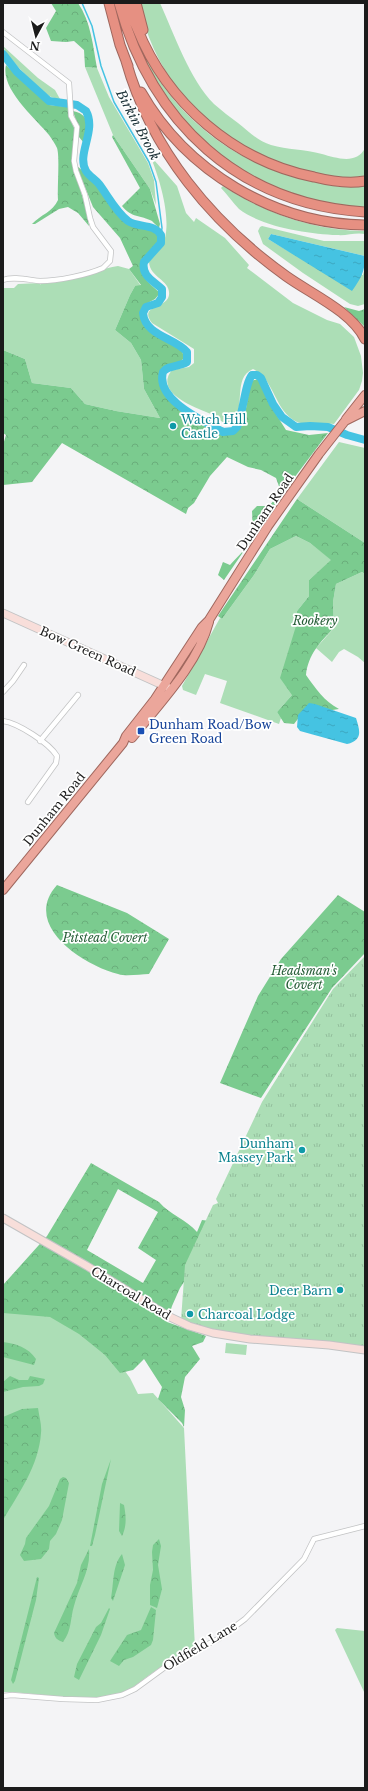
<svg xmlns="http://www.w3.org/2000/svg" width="368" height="1791" viewBox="0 0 368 1791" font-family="'Libre Baskerville',serif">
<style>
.green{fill:#acdeb6}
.forest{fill:url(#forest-crowns);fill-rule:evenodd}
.park{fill:url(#park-tufts)}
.water{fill:url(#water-ripples)}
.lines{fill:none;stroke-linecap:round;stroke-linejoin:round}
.stream{stroke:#45c3e2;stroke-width:1.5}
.river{stroke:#45c3e2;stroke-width:8}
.minor-casing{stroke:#c2c3c4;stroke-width:6}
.secondary-casing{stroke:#c2c3c4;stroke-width:9}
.trunk-casing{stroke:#9f675e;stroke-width:10}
.motorway-casing{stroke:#9f675e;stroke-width:11}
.minor{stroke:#fff;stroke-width:4.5}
.secondary{stroke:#f8deda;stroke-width:7}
.trunk{stroke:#eba69b;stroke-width:8}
.motorway{stroke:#e69082;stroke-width:9}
.culture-dot{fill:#0f9aa8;stroke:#fff;stroke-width:1.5}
.transit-dot{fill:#1a4fb4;stroke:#fff;stroke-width:1.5}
.labels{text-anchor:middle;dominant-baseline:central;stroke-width:3.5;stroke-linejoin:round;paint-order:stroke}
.culture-label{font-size:12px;fill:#0d838f;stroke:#fff;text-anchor:start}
.street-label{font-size:12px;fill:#1b1b1b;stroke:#fff}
.park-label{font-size:12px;font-style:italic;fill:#245c35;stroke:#fff}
.transit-label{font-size:12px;fill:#164399;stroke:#fff;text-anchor:start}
.water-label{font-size:13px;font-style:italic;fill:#1e3339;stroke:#fff}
</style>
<defs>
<pattern id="forest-crowns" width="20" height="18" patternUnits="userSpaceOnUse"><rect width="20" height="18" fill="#7bcb8f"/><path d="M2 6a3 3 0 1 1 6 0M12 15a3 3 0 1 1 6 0" fill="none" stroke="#6aae7b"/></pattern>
<pattern id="park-tufts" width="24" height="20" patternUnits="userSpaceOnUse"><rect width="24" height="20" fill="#acdeb6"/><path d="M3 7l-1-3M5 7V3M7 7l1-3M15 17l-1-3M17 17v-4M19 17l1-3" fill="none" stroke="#93be9c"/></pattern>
<pattern id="water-ripples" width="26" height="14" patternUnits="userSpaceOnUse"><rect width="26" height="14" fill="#45c3e2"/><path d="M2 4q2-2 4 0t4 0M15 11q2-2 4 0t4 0" fill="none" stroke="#3ca7c1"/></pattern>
</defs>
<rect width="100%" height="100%" fill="#f4f4f6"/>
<path class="green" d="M125,3C132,24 139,45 150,65C182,123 241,165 305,180C323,184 347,190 365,185V207C346,206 327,204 308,199C235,177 179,131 146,63C142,54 137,45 134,35C130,25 128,14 125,3Z
M139,3H160C174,34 190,80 214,104C222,111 230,117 238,123C248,131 258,141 271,145C287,150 305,149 322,154C336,158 357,165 365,148V177C342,181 318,175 296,168C288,166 278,164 270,160C263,157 256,153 249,149C192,118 152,67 139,3Z
M3,46L38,78L55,90L60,99C55,98 52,98 48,95C39,89 5,56 3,46Z
M85,67L97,68L109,97L148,163L154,180L156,205L150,189L113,135Z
M154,160L177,186L186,213L194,222L196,218L225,238L249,265L247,268L293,303L327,320L340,324L354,337L361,356L363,373L362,381L359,390L334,424C323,422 305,425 297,422C274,411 275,379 253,369C231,378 248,411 230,424C222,424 218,417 211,414C196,408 153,393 172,370L189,367L194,363V349L152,323C138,305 167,309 169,295C171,280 150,278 149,262C152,256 157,253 161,248C174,227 161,184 153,163Z
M223,186C265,213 314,231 365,231V234C355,232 347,236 337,235C309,234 262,227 239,209C233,203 227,194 221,188Z
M262,226L324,241H365V256L271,234L268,239L288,251L363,275L365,267V304L358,306L350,304L303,273L263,244L258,231L260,227Z
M118,266L129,269L141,286H135L130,295L115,330L131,343L141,360L144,389L160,418L116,411L85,404L71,388L32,383L25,359L3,350V288H14L18,284L40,283L41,285V283C60,282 79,278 97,272C104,269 110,267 118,266Z
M339,442L365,448V543L297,499Z
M296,536L310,543L332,560L309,580V596L297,611L292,695L277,712L281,718L279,724L220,703L227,681L205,674L196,695L183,690L182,686L220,618L222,619L254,575L270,549Z
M362,572L365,574V663L358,657L344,649L339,652L332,662L316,648L334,628L333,602L336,584Z
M3,1303L57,1308L111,1352L130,1378L138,1394L153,1393L184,1428L195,1648C179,1656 163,1665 148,1676C140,1682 132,1689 122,1693C88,1705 39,1692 3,1692Z
M226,1343L247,1345L246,1355L225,1353Z
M337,1628L365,1631V1694L335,1630Z"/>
<path class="forest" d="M51,3H78C91,22 93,46 97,68L85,67L84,50L74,41L66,42L51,41L46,28L56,11Z
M6,65L49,105L69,107V117L76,132L72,160L87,213L89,226L78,213L68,207L59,209L35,224H32C40,215 53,212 58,200C57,188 60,157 57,148C55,144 52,139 49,135C36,119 0,89 6,65Z
M73,111C92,115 88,129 84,143L79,137V130Z
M113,135L150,189L160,224L159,228C157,226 154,223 152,221C141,215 131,218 122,206L140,188L112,137Z
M76,165L95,182L127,222L148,227L156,231L160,236C153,262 120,260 160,293L155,299L144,305L142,321L177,344L185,357L179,363L162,369L167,396L209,426L227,435L243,425L251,381L258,379L274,411L286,430L309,435L328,433L291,482L224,580L218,575L223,562L230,565C234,560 239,556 243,551C252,541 253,524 252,511L257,506H269L281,492L276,478L261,470L248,467L227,457L210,476L194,503L188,508L186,514L62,443L32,482L3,485V445L6,435L3,433V350L25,359L32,383L71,388L85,404L116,411L160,418L144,389L141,360L131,343L115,330L130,295L135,286L141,285L129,269L133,266L120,238L93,207Z
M344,307L359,311L365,309V327Z
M297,499L365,543V574L362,572L336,584L333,602L334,628C320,642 308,655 306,675C316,689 324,701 339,709L326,711H304L294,724L284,723L277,712L292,695L280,678L296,626L297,611L309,596V580L331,560L310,543L296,536L270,549L254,575L222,619L218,616Z
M57,885L127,913L169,939L149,974C140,974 127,977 118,974C83,965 21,925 57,885Z
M338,895L365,912V953L332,988L261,1098L220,1083L258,996L281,959Z
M91,1163L159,1202C170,1215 186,1219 197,1232L202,1220L210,1221L188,1276L180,1288L172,1306L167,1322L206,1336L203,1342L192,1346L200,1359L185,1377L181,1397L185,1410L184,1427L182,1423L158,1399L162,1387L144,1359L133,1370L120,1373L105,1355L79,1334L50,1317L3,1313V1285L47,1236ZM118,1189L158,1212L138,1248L156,1260L143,1283L87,1250Z
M3,1342C16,1344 28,1347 36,1359L34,1365L3,1357Z
M10,1376L19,1380H28L30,1376L45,1379L43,1384L39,1386L23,1387L3,1392V1382Z
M38,1408C39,1416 42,1425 41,1433C39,1465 19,1493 3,1520V1417L22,1409Z
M111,1459L95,1535L92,1546H90L102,1484Z
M63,1477L66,1478L69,1483L62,1520L56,1534L50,1541L49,1549L41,1559L24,1561L20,1555L25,1544L26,1538L49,1506L60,1479Z
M120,1503L124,1505C126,1516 127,1526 122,1536L119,1531Z
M159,1539L161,1546L158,1565L162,1589L157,1608L150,1605V1585L153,1570L152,1552L153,1545Z
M89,1549C91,1570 79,1586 74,1606C70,1619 72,1630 63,1642C57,1640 55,1638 54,1633L77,1583L81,1565Z
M122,1554L125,1565L113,1601L111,1598C114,1583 112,1566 122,1554Z
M37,1577L39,1578L36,1600L15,1681L13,1684L11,1680Z
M151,1607L156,1610L153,1640L151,1645L133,1657L124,1660L119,1666L110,1661L127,1635L141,1630Z
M109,1608L110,1609L101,1635L79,1680L74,1677L77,1664L96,1627L101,1623Z"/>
<path class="park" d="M365,956V1347L342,1343L267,1338L215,1330L181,1320L185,1265L213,1205L218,1203L216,1199L262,1102L333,989Z"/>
<path class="water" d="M271,234L365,256C365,272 361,278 352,291L268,239Z
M309,703L315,704L356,718C360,731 363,740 347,744L300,731L297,727L298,715Z"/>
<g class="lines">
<path class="stream" d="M82,3L92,26L101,66L114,102L149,162L156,182L162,228L161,235"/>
<path class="river" d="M3,54L17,72L49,101L77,105L86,111C97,131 76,154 86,171C89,176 95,179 99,184C108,196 116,212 128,221C138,228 154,223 161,235V243L144,262C141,276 154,281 162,289V297L158,303L146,307L143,313C145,336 176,338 187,352V362C179,367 168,365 163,372C155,400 204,421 223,432L233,431L237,427C243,414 245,383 252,375H257L261,378L273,404L282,417L296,427L310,426L328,427L347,435L365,440"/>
<g class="minor-casing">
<path id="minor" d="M3,32L69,83L71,116L77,127L74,161L76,171L85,195L90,218L93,227L111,251L110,261L103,268C87,275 58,281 40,281C29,280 13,276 3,280
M3,692L13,681L24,665
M3,721C18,723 49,743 57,756L56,763L28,802
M40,741L78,695
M3,1696L12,1695L63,1699L97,1700L122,1695L135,1689L172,1662L218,1639L245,1619L304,1559L314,1539L365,1526"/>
</g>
<g class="secondary-casing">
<path id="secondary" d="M3,613L169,688
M3,1218L87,1266L170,1317L189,1326L213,1333L250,1339L329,1345L365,1350"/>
</g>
<g class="trunk-casing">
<path id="trunk" d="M346,419L365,395
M132,738C159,704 198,664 209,622
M3,890L123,743L126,736L155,699L202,627L209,620L268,526L319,454L345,421L365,411"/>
</g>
<g class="motorway-casing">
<path id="motorway" d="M109,3L120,45L128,66
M119,3C152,123 239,204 365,212
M127,3C129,12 133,20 137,28C167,103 234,161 314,177C330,181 348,184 365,181
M136,3L143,30
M126,61C151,150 212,223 286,276C311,294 351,311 365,339
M141,92C186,171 274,224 365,225"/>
</g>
<use href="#minor" class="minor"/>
<use href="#secondary" class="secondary"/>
<use href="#trunk" class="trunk"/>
<use href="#motorway" class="motorway"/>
</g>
<g class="culture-dot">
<circle cx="173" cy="426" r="4"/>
<circle cx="302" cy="1150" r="4"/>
<circle cx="340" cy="1290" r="4"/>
<circle cx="190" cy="1314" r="4"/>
</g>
<rect class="transit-dot" x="137" y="727" width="8" height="8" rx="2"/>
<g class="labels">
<g class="culture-label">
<text x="181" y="419">Watch Hill<tspan x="181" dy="14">Castle</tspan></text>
<text x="294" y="1143" text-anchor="end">Dunham<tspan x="294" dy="14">Massey Park</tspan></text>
<text x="332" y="1290" text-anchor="end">Deer Barn</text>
<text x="198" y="1314">Charcoal Lodge</text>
</g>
<g class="street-label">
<text transform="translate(265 512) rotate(-56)">Dunham Road</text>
<text transform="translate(88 651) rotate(24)">Bow Green Road</text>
<text transform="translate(54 809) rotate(-51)">Dunham Road</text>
<text transform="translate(131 1293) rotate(31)">Charcoal Road</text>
<text transform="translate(200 1646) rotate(-31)">Oldfield Lane</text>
</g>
<g class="park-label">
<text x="315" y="620">Rookery</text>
<text x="105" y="937">Pitstead Covert</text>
<text x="304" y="970">Headsman's<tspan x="304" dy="14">Covert</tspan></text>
</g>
<g class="transit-label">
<text x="149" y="724">Dunham Road/Bow<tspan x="149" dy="14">Green Road</tspan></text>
</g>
<g class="water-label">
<text transform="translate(138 125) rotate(62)">Birkin Brook</text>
</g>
</g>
<rect width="368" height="1791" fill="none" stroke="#1b1b1b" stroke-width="8"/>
<g transform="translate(36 36) rotate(187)" stroke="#ffffff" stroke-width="3" paint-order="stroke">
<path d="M0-3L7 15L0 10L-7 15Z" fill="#1b1b1b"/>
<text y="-6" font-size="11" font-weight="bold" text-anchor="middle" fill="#1b1b1b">N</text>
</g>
</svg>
